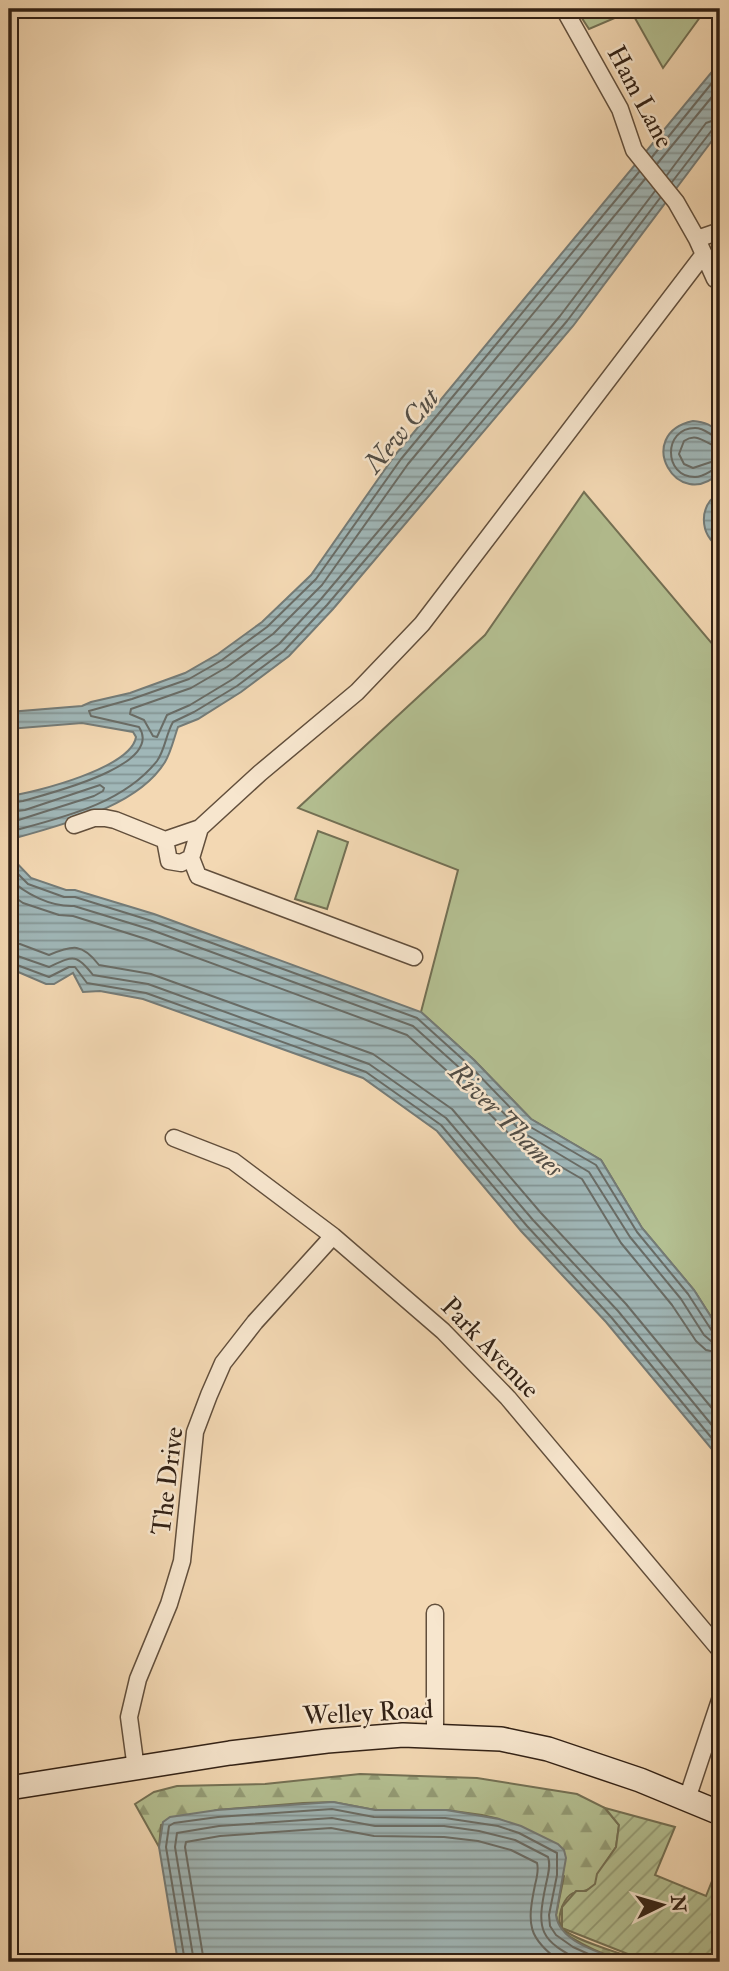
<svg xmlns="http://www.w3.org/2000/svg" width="729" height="1971" viewBox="0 0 729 1971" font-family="'IM FELL Double Pica',serif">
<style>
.grass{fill:#b4c092;stroke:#737054;stroke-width:2}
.forest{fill:url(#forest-firs);stroke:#737054;stroke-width:2}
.garden{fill:url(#garden-furrows);stroke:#737054;stroke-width:2}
.water{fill:url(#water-rules);stroke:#747b77;stroke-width:2}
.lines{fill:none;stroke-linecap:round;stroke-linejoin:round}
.shore{stroke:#696c66;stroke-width:2}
.minor-casing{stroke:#624f3c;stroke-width:19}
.secondary-casing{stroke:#322115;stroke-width:26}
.minor{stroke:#f7e6ce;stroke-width:16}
.secondary{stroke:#f7e6ce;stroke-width:23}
.labels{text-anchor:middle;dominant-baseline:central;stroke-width:5;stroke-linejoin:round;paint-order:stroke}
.street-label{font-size:26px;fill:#322115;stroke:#f7e6ce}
.water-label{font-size:28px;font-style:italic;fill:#534e46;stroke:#f7e6ce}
</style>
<defs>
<pattern id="forest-firs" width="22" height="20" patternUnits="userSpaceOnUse" patternTransform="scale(1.75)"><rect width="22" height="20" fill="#b4c092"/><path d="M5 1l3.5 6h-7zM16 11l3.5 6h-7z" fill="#939c76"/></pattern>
<pattern id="garden-furrows" width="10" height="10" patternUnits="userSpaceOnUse" patternTransform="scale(1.75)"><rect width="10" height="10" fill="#b4c092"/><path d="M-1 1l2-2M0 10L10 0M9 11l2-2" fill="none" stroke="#939c76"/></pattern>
<pattern id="water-rules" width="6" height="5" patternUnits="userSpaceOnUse" patternTransform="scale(1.75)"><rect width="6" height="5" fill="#a0b7b8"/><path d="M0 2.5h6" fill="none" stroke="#839494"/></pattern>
</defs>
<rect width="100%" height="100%" fill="#f3d8b3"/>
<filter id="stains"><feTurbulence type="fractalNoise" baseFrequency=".00286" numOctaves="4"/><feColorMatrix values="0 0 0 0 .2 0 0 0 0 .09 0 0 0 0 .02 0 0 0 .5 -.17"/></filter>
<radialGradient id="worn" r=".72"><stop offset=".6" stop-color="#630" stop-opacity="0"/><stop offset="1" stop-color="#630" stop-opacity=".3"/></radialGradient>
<path class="grass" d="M576,9H706L663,68L631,11L589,29Z
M584,492L720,653V1331L694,1290L642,1228L601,1160L531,1119L474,1060L421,1012L458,870L298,808L485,635Z
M318,831L348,842L327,909L295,899Z"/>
<path class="forest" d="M360,1774L477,1778L577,1794L605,1808L619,1825L616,1847L598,1874L596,1884C593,1886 590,1889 587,1890C579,1893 573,1890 567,1898C561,1906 556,1921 563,1929C575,1941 628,1956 646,1962C614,1962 586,1948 560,1930L556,1915L564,1876L499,1819L482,1815L446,1810H375L333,1802L303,1803L217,1810L161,1825L159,1847L135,1804L154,1792L177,1786L265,1784Z"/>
<path class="garden" d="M605,1808L675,1827L655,1875L706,1896L720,1861V1962H648L562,1928V1907L576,1891H586L595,1884L597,1874L616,1847L619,1825Z"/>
<path class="water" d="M720,62V130L573,326L333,609L289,656L241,692L198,719L178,727C174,738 171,752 165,762C136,809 58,825 9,840V796C37,792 131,768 136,737L133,732L82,723L9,729V712L82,706L91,702L130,693L185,673L218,654L262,622L311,575L395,455Z
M693,421C705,422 712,425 720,433V472C678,515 632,434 693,421Z
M720,492V548C699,534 698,506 720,492Z
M9,855L31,878L66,890H75L154,914L421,1012L474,1060L531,1119L601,1160L642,1228L694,1290L720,1331V1459L606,1322L521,1231L437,1131L363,1078L143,999L100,991L83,992L73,973L54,984H46L9,968Z
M333,1802L375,1810H446L499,1819L521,1826L558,1844L564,1850L566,1858L556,1915C559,1943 604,1954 626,1962H178L159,1847L163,1822L170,1817L217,1810Z"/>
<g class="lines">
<path class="shore" d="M652,157L720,73
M657,164L720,87
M667,175L706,123L720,118
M645,179L408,464L322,585L273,634L227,667L191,688L131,709L130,714L144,720L153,736L157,737L167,715L190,705L233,679L279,644L321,599L560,316L655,191
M672,182L712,130L720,127
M720,438C711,437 706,428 695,428C663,428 663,477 695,477C705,477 711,469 720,467
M720,447C706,446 699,431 684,441L679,454L684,464L693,468L720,459
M9,803L23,801C46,794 165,766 139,727L91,716L89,711L132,699L189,679L222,660L267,627L316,579L401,459L639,172
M9,812L25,810L100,785L104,788L103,791L94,796L9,823
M9,832C60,818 122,805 157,761C165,750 166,734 173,722L194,712L237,686L284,651L327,605L567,321L660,198
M9,865L28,884L64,897H75L152,921L417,1018L469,1065L527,1125L596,1165L637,1232L688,1294L712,1331L720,1333
M9,878C25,894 51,907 74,906L149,929L413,1026L463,1071L522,1132L589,1172L630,1237L681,1299L704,1335L711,1341L720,1342
M9,893L23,903L59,915L73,916L146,939L407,1035L456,1079L515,1140L582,1179L621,1243L672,1305L696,1341L706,1350L720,1353
M9,943L20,944L49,955C73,945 82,943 99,965L151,974L373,1054L452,1109L541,1213L626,1304L720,1418
M9,953L49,967C73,956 76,953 93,975L148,984L369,1064L446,1118L533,1220L618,1311L720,1435
M9,962L49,977L69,967H75L87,983L146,993L366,1072L441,1125L527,1226L611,1317L720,1448
M185,1962L166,1847L169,1826L174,1823L218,1817L332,1809L374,1817L445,1818L498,1826L519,1833L557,1853V1875L549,1915L550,1926L556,1935L573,1947L606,1962
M194,1962L175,1847L177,1833L219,1826L332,1818L375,1826H444L479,1831L515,1840L548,1857C551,1865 548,1875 546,1884C536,1931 539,1940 583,1962
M204,1962L185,1847L186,1842L220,1836L331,1828L374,1836L444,1837L478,1841L511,1850L537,1863C539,1870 537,1877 535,1885C527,1924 527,1938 561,1962"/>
<g class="minor-casing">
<path id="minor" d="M564,9L620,109L634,150L676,202L697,239L715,279
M697,239L720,231
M74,825L94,818H105L115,820L165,840L200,828
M165,840L169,861L181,863L191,858
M414,957L198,876L191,858L200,828L260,773L357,692L422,624L704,254
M174,1138L233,1161L333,1236L443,1331L508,1398L720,1650
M435,1736V1613
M136,1769L129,1717L138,1679L169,1604L182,1561L195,1432L209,1395L223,1363L255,1322L333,1236
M687,1799L720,1700"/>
</g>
<g class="secondary-casing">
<path id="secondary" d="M9,1788L230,1753L327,1741L403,1735L501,1739L548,1749L640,1780L720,1813"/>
</g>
<use href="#minor" class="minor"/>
<use href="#secondary" class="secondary"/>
</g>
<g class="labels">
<g class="street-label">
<text transform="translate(640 97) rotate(62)">Ham Lane</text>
<text transform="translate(490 1348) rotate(46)">Park Avenue</text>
<text transform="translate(168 1481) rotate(-83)">The Drive</text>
<text transform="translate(368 1713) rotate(-3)">Welley Road</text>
</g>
<g class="water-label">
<text transform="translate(402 431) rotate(-50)">New Cut</text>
<text transform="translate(506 1120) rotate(45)">River Thames</text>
</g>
</g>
<rect width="729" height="1971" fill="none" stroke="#f3d8b3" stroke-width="35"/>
<rect x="10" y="10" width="708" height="1950" fill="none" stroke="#322115" stroke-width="3.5"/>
<rect x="18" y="18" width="694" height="1936" fill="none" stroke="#322115" stroke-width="2"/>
<g transform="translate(662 1905) rotate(85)" stroke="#f7e6ce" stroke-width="5" paint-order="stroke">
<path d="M0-5L12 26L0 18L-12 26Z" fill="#322115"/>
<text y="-10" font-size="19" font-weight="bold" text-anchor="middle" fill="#322115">N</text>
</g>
<rect width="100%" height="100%" filter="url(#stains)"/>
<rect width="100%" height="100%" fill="url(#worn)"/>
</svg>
